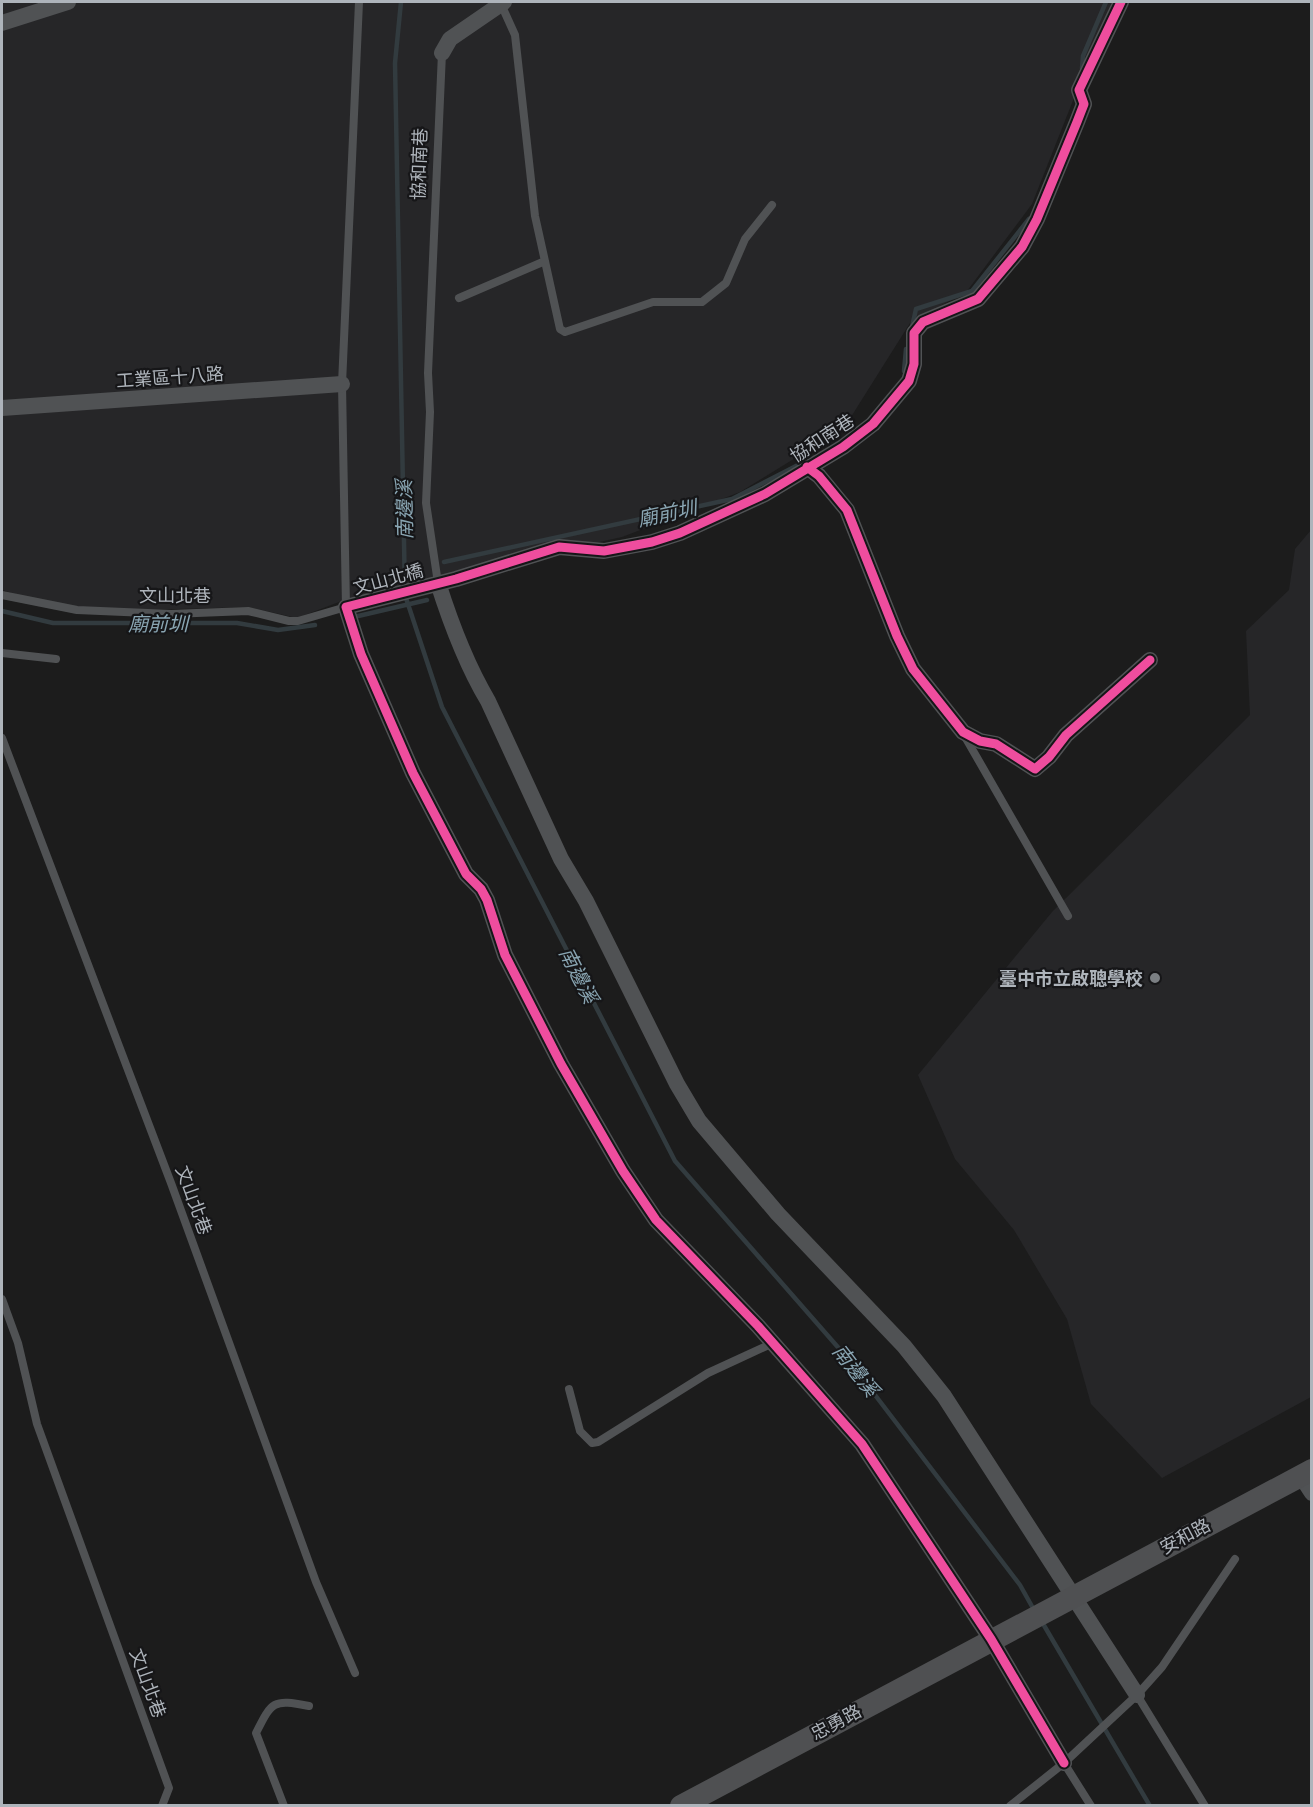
<svg xmlns="http://www.w3.org/2000/svg" width="1313" height="1807" viewBox="0 0 1313 1807" font-family="'Titillium Web','Noto Sans TC',sans-serif">
<style>
.built{fill:#262628}
.lines{fill:none;stroke-linecap:round;stroke-linejoin:round}
.stream{stroke:#323b3f;stroke-width:4.5}
.lane{stroke:#505254;stroke-width:8}
.street{stroke:#505254;stroke-width:16}
.secondary{stroke:#4f5052;stroke-width:22}
.cycleway-casing{stroke:#161618;stroke-width:13}
.cycleway{stroke:#ef4d9e;stroke-width:9}
.poi-dot{fill:#7b7f83;stroke:#161618;stroke-width:2}
.labels{text-anchor:middle;dominant-baseline:central;stroke-width:4.5;stroke-linejoin:round;paint-order:stroke}
.street-label{font-size:18px;fill:#aeb4bb;stroke:#161618}
.poi-label{font-size:18px;font-weight:bold;fill:#aeb4bb;stroke:#161618;text-anchor:end}
.water-label{font-size:20px;font-style:italic;fill:#89a5b2;stroke:#161618}
</style>
<rect width="100%" height="100%" fill="#1c1c1c"/>
<path class="built" d="M2,2H1112L1032,204L967,291L910,323L844,428L740,492L622,537L352,597L297,618L248,607L143,610L60,607L2,590Z
M1311,530V1397L1162,1478L1091,1404L1067,1319L1014,1230L955,1159L918,1075L1052,912L1250,715L1246,631L1289,590L1295,549Z"/>
<g class="lines">
<path class="stream" d="M401,2L395,63L405,595L442,707L675,1161L843,1353L1020,1585L1034,1610
M1082,68L1083,56L1106,2
M912,327L916,309L972,291L1029,219
M904,371L906,349
M444,562L732,499L798,465
M2,611L53,623H237L278,630L315,625
M354,617L427,600
M1042,1622L1150,1806"/>
<path class="lane" d="M501,4L515,35L535,216L560,329L565,332L653,302H702L726,283L745,239L772,205
M459,298L545,261
M438,583L426,503L430,412L428,373L442,53
M2,595L77,610L171,614L248,611L289,621H298L346,607L342,384L359,2
M2,653L56,659
M964,735L1068,916
M2,738L171,1183L316,1582L355,1673
M2,1299L18,1343L37,1424L169,1788L162,1806
M569,1389L580,1431L592,1443L598,1442L708,1373L773,1343
M1137,1695L1205,1806
M1064,1763L1091,1806
M284,1806L256,1733C272,1701 273,1699 309,1706
M1010,1806L1064,1763L1137,1695L1162,1667L1235,1559"/>
<path class="street" d="M2,23L68,2
M442,53L450,39L504,2
M2,408L342,384
M807,467L819,476L847,510L897,636L913,669L963,732L980,741L996,744L1035,769L1049,757L1066,735L1150,660
M438,583C451,624 466,664 488,701L561,859L586,901L677,1084L699,1121L778,1214L904,1346L944,1396L1137,1695
M1301,1476L1312,1493
M1064,1763L991,1639L862,1444L758,1326L656,1220L623,1171L561,1064L505,955L487,900L481,889L466,874L413,773L361,654L346,607L456,579L559,547L604,551L652,542L680,533L765,494L843,447L873,424L909,381L914,364V333L923,322L978,299L1022,247L1037,219L1077,122L1084,104L1079,90L1121,2"/>
<path class="secondary" d="M681,1806L1312,1470"/>
<g class="cycleway-casing">
<path id="cycleway" d="M807,467L819,476L847,510L897,636L913,669L963,732L980,741L996,744L1035,769L1049,757L1066,735L1150,660
M1064,1763L991,1639L862,1444L758,1326L656,1220L623,1171L561,1064L505,955L487,900L481,889L466,874L413,773L361,654L346,607L456,579L559,547L604,551L652,542L680,533L765,494L843,447L873,424L909,381L914,364V333L923,322L978,299L1022,247L1037,219L1077,122L1084,104L1079,90L1121,2"/>
</g>
<use href="#cycleway" class="cycleway"/>
</g>
<circle class="poi-dot" cx="1155" cy="978" r="6"/>
<g class="labels">
<g class="street-label">
<text transform="translate(419 164) rotate(-88)">協和南巷</text>
<text transform="translate(170 377) rotate(-4)">工業區十八路</text>
<text transform="translate(822 438) rotate(-33)">協和南巷</text>
<text transform="translate(388 579) rotate(-15)">文山北橋</text>
<text x="175" y="595">文山北巷</text>
<text transform="translate(194 1200) rotate(70)">文山北巷</text>
<text transform="translate(1185 1536) rotate(-28)">安和路</text>
<text transform="translate(148 1683) rotate(70)">文山北巷</text>
<text transform="translate(836 1722) rotate(-28)">忠勇路</text>
</g>
<g class="poi-label">
<text x="1143" y="978">臺中市立啟聰學校</text>
</g>
<g class="water-label">
<text transform="translate(404 510) rotate(-91)">南邊溪</text>
<text transform="translate(667 513) rotate(-12)">廟前圳</text>
<text x="158" y="623">廟前圳</text>
<text transform="translate(579 975) rotate(63)">南邊溪</text>
<text transform="translate(856 1370) rotate(52)">南邊溪</text>
</g>
</g>
<rect width="1313" height="1807" fill="none" stroke="#aeb4bb" stroke-width="6"/>
</svg>
